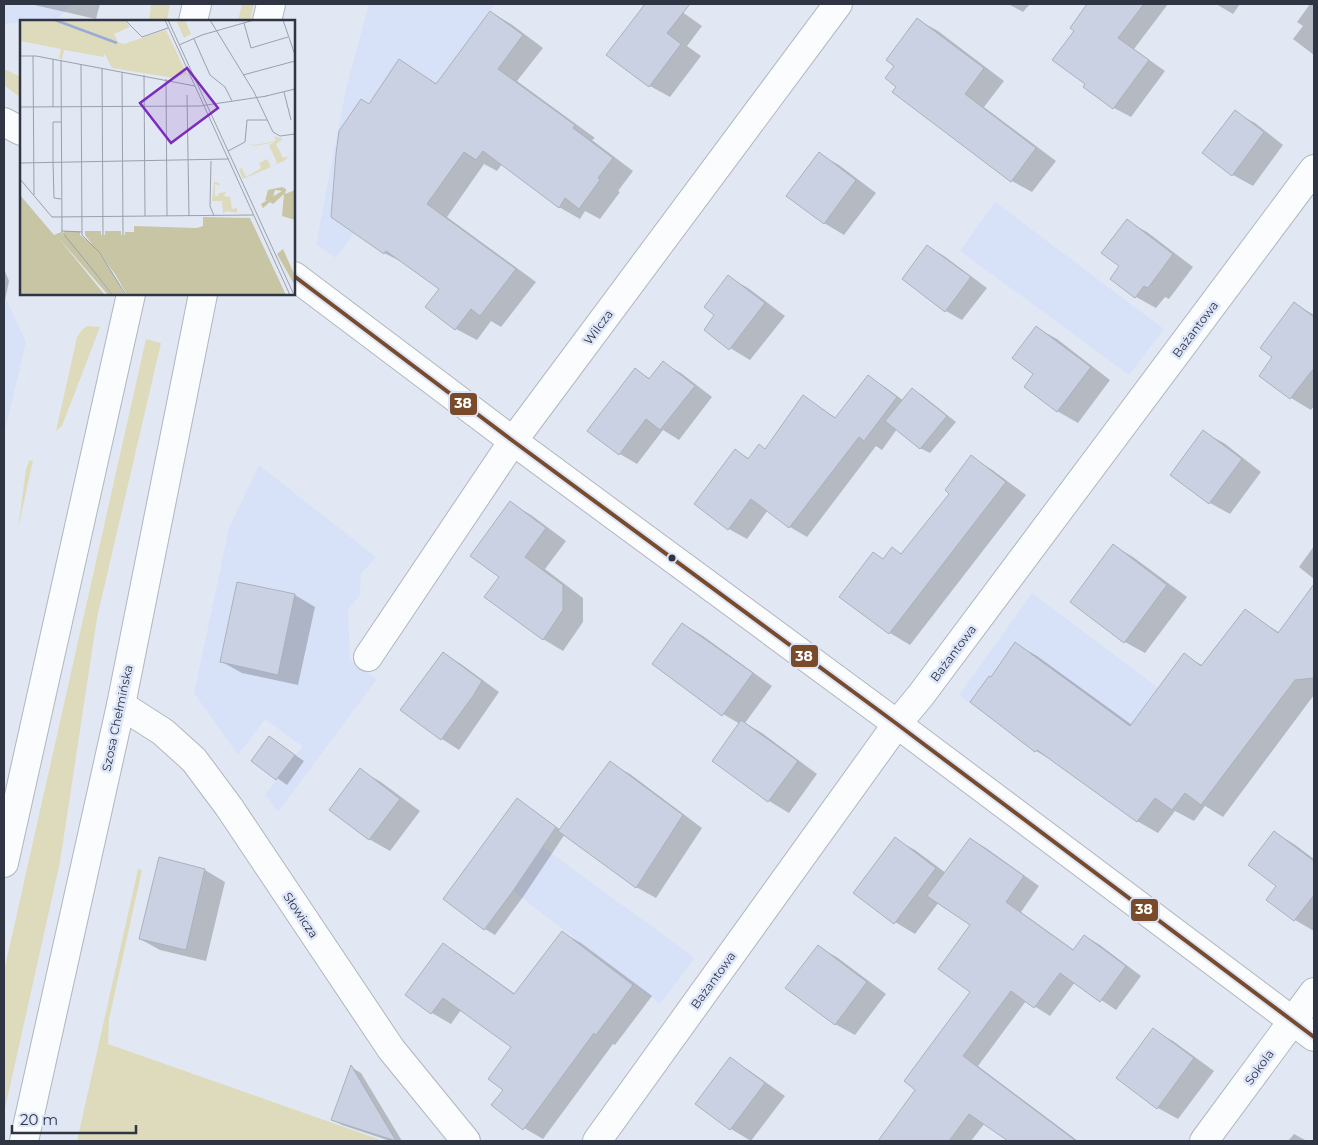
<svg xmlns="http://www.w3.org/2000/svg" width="1318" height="1145" viewBox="0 0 1318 1145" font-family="Montserrat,sans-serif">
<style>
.built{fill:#d7e2f8}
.green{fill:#dddbbb}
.shadow{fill:#0003}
.building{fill:#cad1e2;stroke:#abb1bb}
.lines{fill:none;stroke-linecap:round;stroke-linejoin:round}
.street-casing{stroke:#b0b6c1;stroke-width:30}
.secondary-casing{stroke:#b0b6c1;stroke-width:30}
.street{stroke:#fbfcfd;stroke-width:28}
.secondary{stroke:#fbfcfd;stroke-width:28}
.bus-1-casing{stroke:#dce5f9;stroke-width:8}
.bus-1{stroke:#7a4b2a;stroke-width:4}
.bus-dot{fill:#2f3542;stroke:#dce5f9;stroke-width:2}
.labels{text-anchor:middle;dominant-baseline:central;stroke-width:5;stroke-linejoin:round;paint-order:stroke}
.street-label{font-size:12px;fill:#2f3542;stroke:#dce5f9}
.inset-river{fill:none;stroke:#97acd8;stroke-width:2.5}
.inset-road{fill:none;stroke:#9aa0ac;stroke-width:1}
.view{fill:#7b2cbf;fill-opacity:0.15;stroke:#7b2cbf;stroke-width:2.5}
.inset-edge{fill:none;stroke:#2f3542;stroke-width:2.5}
.line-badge{stroke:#dce5f9;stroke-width:2}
.badge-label{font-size:14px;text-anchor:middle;font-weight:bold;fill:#fff}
</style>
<rect width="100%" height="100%" fill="#e2e8f3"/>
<path class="built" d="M4,4H71L58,19L4,24Z
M369,4H495L404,126L383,195L336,258L316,244L347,84Z
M995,202L1164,329L1129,375L960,251Z
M4,294L26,342L4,435Z
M259,465L376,557L361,574L360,595L348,610L350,660L377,679L278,812L265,795L295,755L303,747L265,719L238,755L194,693L229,528Z
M1032,593L1209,726L1137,822L1037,750L1035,752L959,695Z
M525,834L695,958L660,1004L513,891Z"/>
<path class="green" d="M151,4H170L167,21H149Z
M242,4H254L250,21H238Z
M4,69L21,77V98L4,85Z
M87,326L100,327L62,426L56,431L77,337L82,330Z
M146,339L161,343L97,618L60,862L4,1113V971Z
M33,460L18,529L26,469L29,461Z
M138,869L142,870L109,1019L108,1044L378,1139L380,1141H77Z"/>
<path class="shadow" d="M30,4H100L96,19Z
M647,4H671L702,26L687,46L701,56L670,97L650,86L608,55Z
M1008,4H1030L1023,12Z
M1089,4H1168L1134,49L1165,71L1131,117L1114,108L1086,84L1076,30L1072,27Z
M1216,4H1240L1233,14Z
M1310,4H1314V55L1293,39L1303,26L1297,22Z
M491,12L511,24L543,48L517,81L595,138L592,140L633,171L618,191L620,192L600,219L585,211L580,219L559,207L502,164L497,171L484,164L447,217L536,282L501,327L491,321L477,340L456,329L427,307L441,289L406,264L384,253L370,105L400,61L437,84Z
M918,20L938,31L1004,81L984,107L1056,161L1032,192L1012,181L898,86Z
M1235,112L1255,123L1283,145L1253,186L1233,175Z
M819,154L839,165L876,193L844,235L824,223Z
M1127,221L1147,232L1193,267L1169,299L1165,297L1156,308L1136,297L1112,279L1121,266Z
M927,246L944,256L987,288L962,320L946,311Z
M4,269L9,281L4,305Z
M728,277L748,288L785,316L750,360L730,348L716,315Z
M1294,303L1314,315V406L1311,410L1291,398L1261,375L1274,357Z
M1037,328L1057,339L1110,380L1078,423L1057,411L1035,374Z
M663,363L681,373L712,397L679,440L663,430L637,464L620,454L635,370L651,379Z
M868,377L885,387L904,401L912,390L922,395L956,422L930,453L920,448L897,429L882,450L876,446L807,537L790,527L768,510L747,539L729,529L696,504L735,450L750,459L766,450L804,397L836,418Z
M1203,432L1224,443L1261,472L1230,514L1210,503Z
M971,457L991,469L1026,495L910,645L890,633L841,596L884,560L892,549L902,555L951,493Z
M511,503L531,515L566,541L545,569L583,598V622L563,651L543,639L501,576Z
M1113,545L1133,557L1187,597L1145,653L1125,642Z
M1314,546V579L1299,567Z
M1314,586V695L1223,817L1205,806L1194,821L1175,811L1158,833L1137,821L1057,763L1036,751L971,701L992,679L1016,644L1037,656L1132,725L1184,655L1202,665L1245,611L1280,633Z
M295,595L315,607L298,685L242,673L222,662Z
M683,624L703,636L772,686L745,723L762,733L817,774L789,813L769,801L713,760L740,724L723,714Z
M443,653L461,664L499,692L459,750L442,739L402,710Z
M269,737L304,761L287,785L253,761Z
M610,763L630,774L702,828L656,898L636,887L565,834L523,897L495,935L485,929L518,800L561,830Z
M360,770L381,782L420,811L390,851L369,839L330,810Z
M1274,832L1294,844L1314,859V931L1295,920L1267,899L1278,886Z
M895,839L915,850L946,873L970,839L986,848L1039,886L1021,912L1074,950L1085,936L1100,945L1141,976L1116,1010L1075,982L1050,1016L1026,1001L978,1066L1078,1141H1010L985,1123L971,1141H943L902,1110L917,1090L972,992V925L939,902L915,934L895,922Z
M205,870L225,882L206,961L160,950L140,939Z
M562,932L581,943L652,996L615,1045L613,1044L543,1139L524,1128L505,1090L512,1047L461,1010L451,1024L432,1013L443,945L462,956L515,994Z
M818,946L838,958L886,994L855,1035L835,1024Z
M1153,1030L1173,1041L1214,1071L1178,1119L1158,1108Z
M730,1059L750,1071L785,1096L751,1141L731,1129L697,1104Z
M351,1067L361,1073L402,1141H390L342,1125L332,1120Z
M1294,1134L1307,1141H1288Z"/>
<path class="building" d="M645,4H690L667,33L681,44L649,87L606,55Z
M1087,4H1144L1118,38L1149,60L1113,109L1083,87L1085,84L1052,60L1074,31L1070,28Z
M490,11L523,35L498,69L575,125L573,128L613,158L598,178L600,180L579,209L565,198L559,208L483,151L476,160L464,152L427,204L516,269L480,316L471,309L455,330L425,307L439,289L386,251L384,254L331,217L336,154L339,131L361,99L369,104L399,59L436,84Z
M917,18L984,68L965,94L1036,148L1011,182L892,92L896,87L885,78L894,66L886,60Z
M1235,110L1264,132L1232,176L1202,153Z
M819,152L856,180L824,224L786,196Z
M1127,219L1173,254L1148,288L1144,286L1135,298L1110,279L1119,266L1101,253Z
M927,245L971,277L945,312L902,279Z
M728,275L765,303L729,350L704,330L714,315L704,307Z
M1294,302L1314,317V368L1290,399L1259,376L1272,357L1260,348Z
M1036,326L1091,367L1057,412L1024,387L1033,374L1012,358Z
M663,361L695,386L660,430L646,419L619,455L587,431L635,368L649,379Z
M868,375L897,397L864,441L859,437L789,528L751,499L728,530L694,504L735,449L748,459L759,444L765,449L803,395L835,418Z
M912,388L947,416L920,449L885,421Z
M1203,430L1242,459L1209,504L1170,475Z
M971,455L1006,482L889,634L839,597L873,552L883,559L892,547L901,554L949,494L945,490Z
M510,501L546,528L525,557L563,585V610L543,640L484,597L499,577L470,556Z
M1113,544L1167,585L1124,643L1070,602Z
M237,582L295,594L278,675L220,662Z
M1314,584V678L1295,680L1201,805L1185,793L1172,810L1155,798L1137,822L1037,750L1035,752L970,702L989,676L991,677L1015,642L1130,726L1184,653L1201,666L1245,609L1278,633Z
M682,623L753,673L722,716L652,664Z
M443,652L482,681L473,696L441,740L400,710Z
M741,720L798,761L768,802L712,761Z
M269,736L295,755L276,780L251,761Z
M610,761L683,815L636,888L558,831Z
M360,768L400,799L369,840L329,810Z
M517,798L556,827L513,891L484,930L443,899Z
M1274,831L1314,861V895L1294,921L1266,900L1276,886L1248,865Z
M895,837L936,868L894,924L853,893Z
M970,838L1024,876L1006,902L1073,950L1084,935L1126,966L1100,1002L1060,973L1034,1008L1011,991L963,1056L1076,1141H1008L969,1114L949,1141H878L915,1090L904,1081L970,992L938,969L970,925L927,896Z
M159,857L205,869L186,950L139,939Z
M562,931L633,985L596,1035L594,1033L523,1130L491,1105L503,1090L488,1079L511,1047L443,998L431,1014L405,995L443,943L514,994Z
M818,945L867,982L835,1025L785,988Z
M1153,1028L1194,1058L1157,1109L1116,1078Z
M730,1057L765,1083L730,1130L695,1104Z
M351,1065L396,1141L331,1120Z"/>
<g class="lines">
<g class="street-casing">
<path id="street" d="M4,122L21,131
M294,276L513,441L897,724L1314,1037
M368,657L513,441L838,4
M121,705L163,732L194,760L229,807L391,1049L466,1141
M597,1141L897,724L921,695L1314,169
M1204,1141L1314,992"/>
</g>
<g class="secondary-casing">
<path id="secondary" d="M193,21L197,4
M267,21L271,4
M4,863L131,294
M24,1141L121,705L203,294"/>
</g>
<use href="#street" class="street"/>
<use href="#secondary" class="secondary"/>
<g class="bus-1-casing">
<path id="bus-1" d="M294,276L513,441L897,724L1314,1037"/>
</g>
<use href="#bus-1" class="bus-1"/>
</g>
<circle class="bus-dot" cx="672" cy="558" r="4.5"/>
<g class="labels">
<g class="street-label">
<text transform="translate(598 327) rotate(-53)">Wilcza</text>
<text transform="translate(1195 329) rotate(-53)">Bażantowa</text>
<text transform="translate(953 653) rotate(-53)">Bażantowa</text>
<text transform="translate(117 718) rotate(-78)">Szosa Chełmińska</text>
<text transform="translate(301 915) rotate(56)">Słowicza</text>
<text transform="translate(713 980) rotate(-54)">Bażantowa</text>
<text transform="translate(1259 1067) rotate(-54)">Sokola</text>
</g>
</g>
<g transform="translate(20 20)">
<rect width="275" height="275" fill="#e2e8f3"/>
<path d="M0,0H104L110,7L94,14L98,22L104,24L146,10L170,61L166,54L154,58L92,48L84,33V37L44,30L42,39L39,38L41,29L0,21ZM165,0L171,14L164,18L157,2ZM254,116L263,119L256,124L263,138L269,136L264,141L252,146L257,143L249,125L255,122L235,126L226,123L235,125L256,121ZM247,139L251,147L223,159L219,149L222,148L226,157L241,148L239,143ZM194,162L199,163L200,166L195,164V176H198L199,173L206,172L204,176L210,177L212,189L217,188V193L206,191L203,194L202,181H192Z" fill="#dddbbb"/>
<path d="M262,167L266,169L265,174L275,170V200L262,196L264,174L253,184L250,182L243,188L241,184L262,171L255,170L253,177L245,181L248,170ZM0,175L34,215L41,212L93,275H88L36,215L85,275H0ZM183,197L230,198L266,275H107L95,254L65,215V211H81V215H85V211H101V215H105V212H114V206L177,208L183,206ZM44,211H60V215L73,225L94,255L105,275H94L44,216ZM263,229L275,256L274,264L257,234Z" fill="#c7c5a3"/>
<path class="inset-river" d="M35,0L97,23"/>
<path class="inset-road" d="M105,0L122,17L148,8M145,0L270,275M148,0L274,275M190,0L234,72L253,112L260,116L275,114M263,0L275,35M224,3L231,28L268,17M174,19L190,55L205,67L212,81M159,25L182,15L234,0M0,36H16L175,66M13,36L14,175M33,39V87M41,40L42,212L93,275M61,44L62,215L79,232L106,275M82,48L83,215M102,52L103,215M124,55L125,196M223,55L275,41M146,59L147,196M264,72L271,100M167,75L169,196M246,76L275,69M0,87L180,86L247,76M41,102H33V142L34,178L41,179M208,131L225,122L227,100H247M191,141L190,186L194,196M0,143L209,139M0,159L32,197L233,195M42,211L62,212"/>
<path class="view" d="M167,48L198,88L151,123L120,83Z"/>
<rect width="275" height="275" class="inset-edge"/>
</g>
<g class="line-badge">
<rect x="449" y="392" width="29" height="24" rx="5" fill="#7a4b2a"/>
<rect x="790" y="644" width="29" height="24" rx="5" fill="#7a4b2a"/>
<rect x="1130" y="898" width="29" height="24" rx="5" fill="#7a4b2a"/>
</g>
<g class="badge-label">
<text x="463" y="408">38</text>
<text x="804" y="661">38</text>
<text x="1144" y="914">38</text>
</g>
<rect width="1318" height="1145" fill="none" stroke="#2f3542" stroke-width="10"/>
<path d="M12 1125v8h124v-8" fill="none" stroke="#2f3542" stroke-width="2.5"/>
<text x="20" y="1125" font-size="15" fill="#2f3542" stroke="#dce5f9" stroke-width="4" paint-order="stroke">20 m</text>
</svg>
